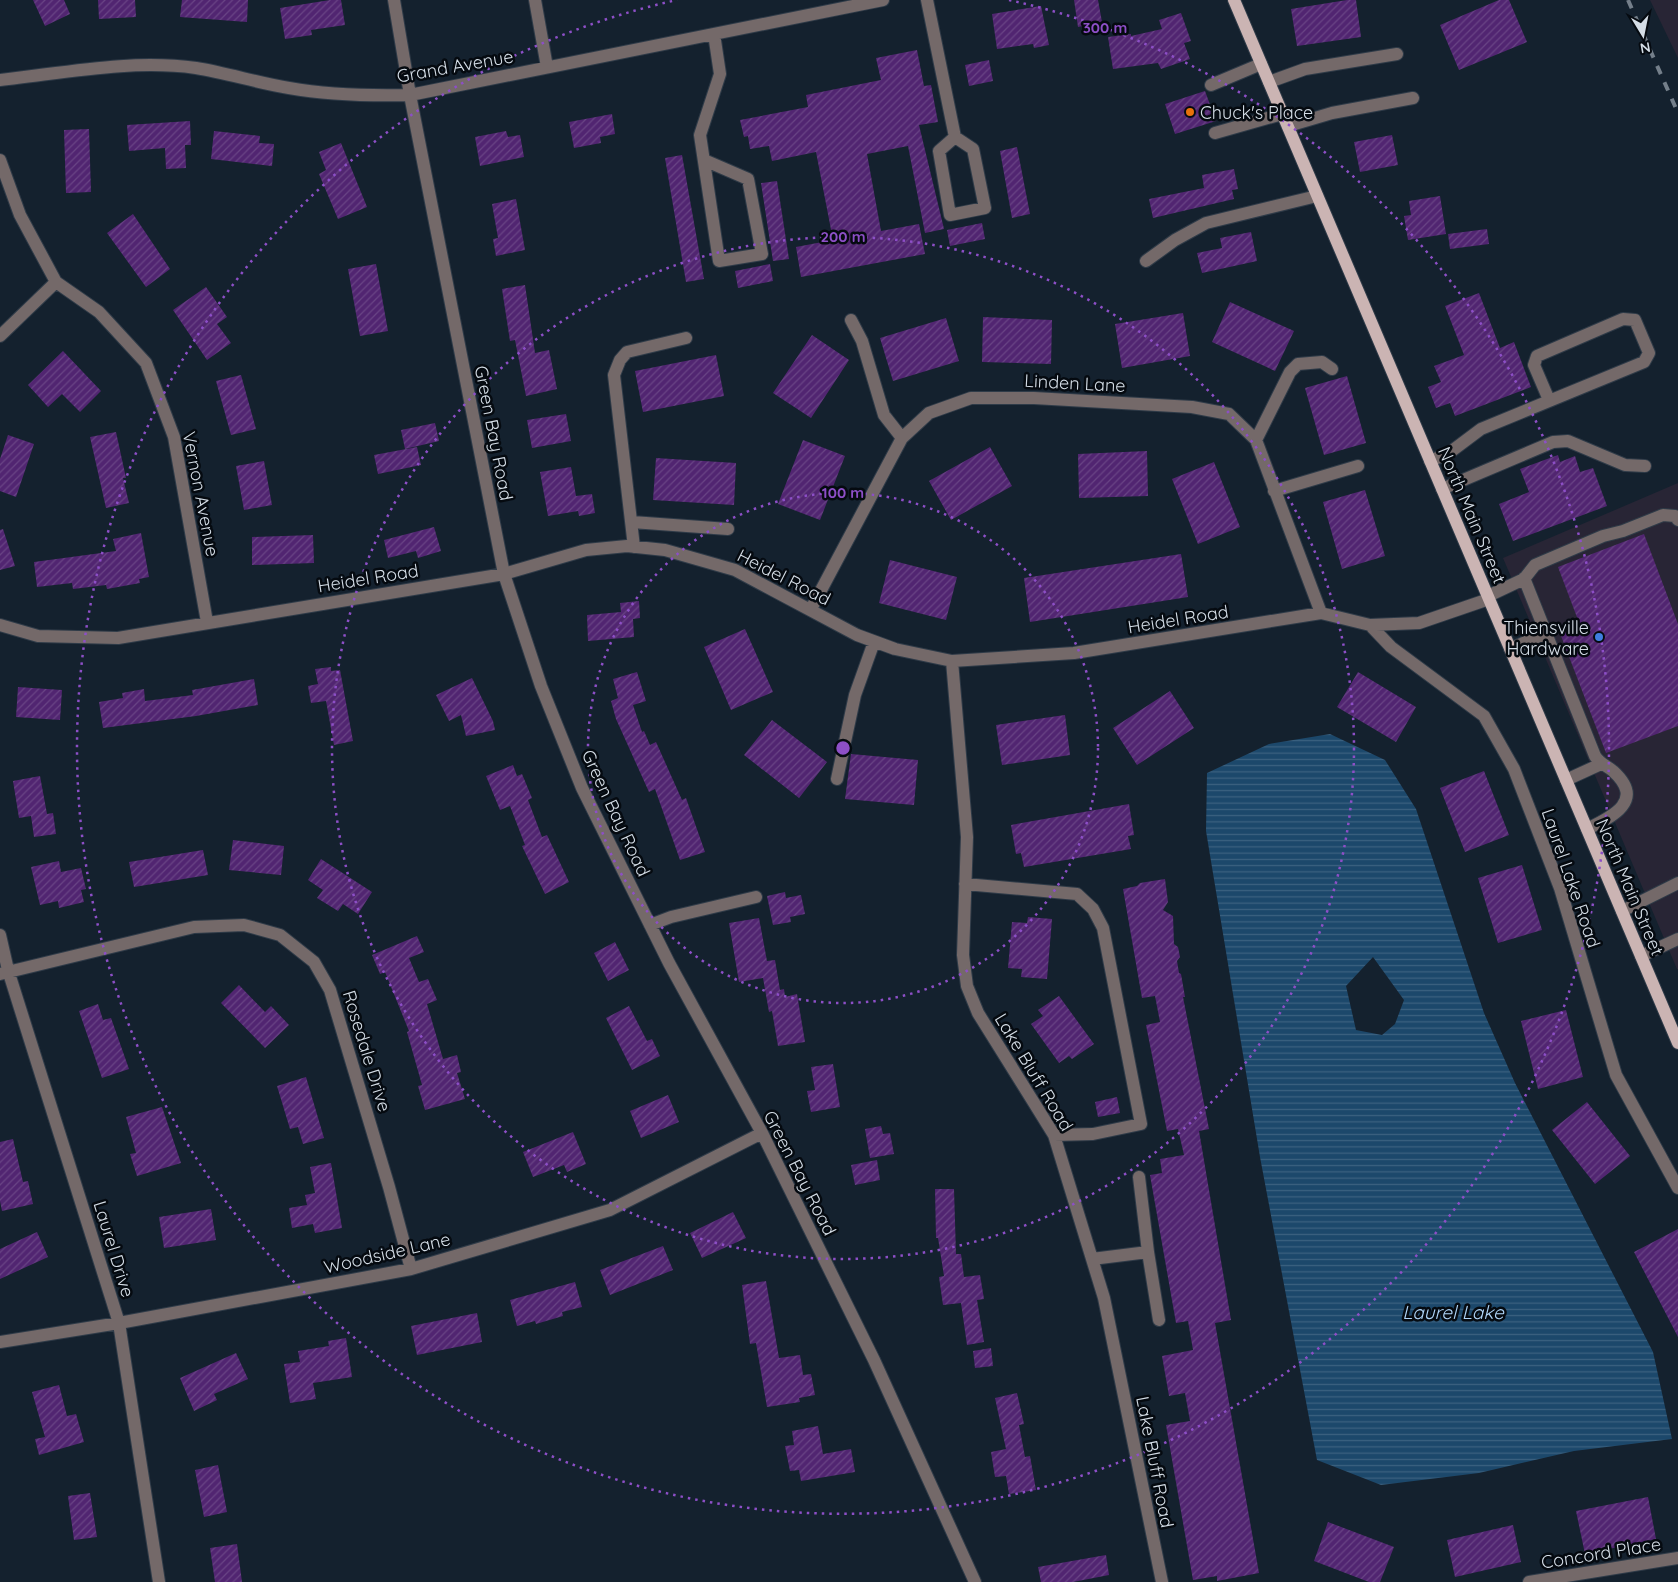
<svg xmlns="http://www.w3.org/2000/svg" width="1678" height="1582" viewBox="0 0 1678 1582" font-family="Quicksand,sans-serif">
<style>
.commercial{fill:#282535}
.water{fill:url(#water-rules);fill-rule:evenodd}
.building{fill:url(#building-hatch)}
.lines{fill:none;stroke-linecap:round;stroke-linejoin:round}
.minor-casing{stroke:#2f3b48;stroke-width:14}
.major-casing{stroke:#2f3b48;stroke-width:14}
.minor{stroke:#746969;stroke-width:12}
.major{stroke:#cbb4b3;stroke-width:12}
.rail{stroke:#747f8a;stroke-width:4;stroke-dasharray:9 9;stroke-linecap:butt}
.ring{fill:none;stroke:#8d4fc7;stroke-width:2.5;stroke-dasharray:2.5 5}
.food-dot{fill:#e8710a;stroke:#050a10;stroke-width:2}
.shop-dot{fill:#3f7fe0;stroke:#050a10;stroke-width:2}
.labels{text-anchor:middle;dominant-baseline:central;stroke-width:5;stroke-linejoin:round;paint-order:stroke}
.street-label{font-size:18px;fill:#d4dde6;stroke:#050a10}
.poi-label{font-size:18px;fill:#d4dde6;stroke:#050a10;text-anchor:start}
.water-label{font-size:19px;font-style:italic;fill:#b0d6f9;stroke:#050a10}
.centre{fill:#8d4fc7;stroke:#050a10;stroke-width:2.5}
.ring-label{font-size:15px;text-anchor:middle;font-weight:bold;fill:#8d4fc7;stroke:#050a10;stroke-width:5;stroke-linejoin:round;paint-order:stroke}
</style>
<defs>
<pattern id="water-rules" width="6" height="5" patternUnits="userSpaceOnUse" patternTransform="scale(1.25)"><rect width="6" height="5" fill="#1c486b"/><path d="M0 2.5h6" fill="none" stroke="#3c6280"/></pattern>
<pattern id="building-hatch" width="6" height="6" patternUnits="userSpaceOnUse" patternTransform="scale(1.25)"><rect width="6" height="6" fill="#512571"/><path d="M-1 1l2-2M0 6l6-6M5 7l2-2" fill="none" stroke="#694485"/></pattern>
</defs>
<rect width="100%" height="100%" fill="#14212e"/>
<path class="commercial" d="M1650,0H1678V58Z
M1678,483V969H1677L1503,558Z"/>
<path class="water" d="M1330,734L1385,760L1416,809L1484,1013L1515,1083L1653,1352L1672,1439L1574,1451L1479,1473L1381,1485L1317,1460L1260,1157L1206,831L1207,773L1269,744ZM1373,957L1404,1000L1395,1024L1382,1035L1356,1030L1346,986Z"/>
<path class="building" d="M33,0H64L70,14L45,26Z
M98,0H135L136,17L99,19Z
M182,0H248L247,22L180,17Z
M330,0H341L345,25L311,30L312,35L285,39L280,8Z
M1074,0H1098L1102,22L1078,27Z
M1347,0H1356L1361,37L1297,46L1291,9Z
M1499,0H1509L1527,42L1459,70L1440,25Z
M1041,6L1049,45L1034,48L1033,44L997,49L992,14Z
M1181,13L1191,41L1184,43L1190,59L1161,69L1158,63L1113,69L1108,37L1131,34V36L1162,29L1159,20Z
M917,50L924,86L931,85L938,122L919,125L944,229L925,233L908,146L867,154L881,231L919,224L925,254L801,277L796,247L833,240L816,152L772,161L769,146L750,149L748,136L744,137L740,120L808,107L806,95L881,80L876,58Z
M989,60L993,81L969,86L965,65Z
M1205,91L1216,121L1175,134L1165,104Z
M612,114L615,134L600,137L601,143L574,148L569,122Z
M190,121L191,145H185L186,168L166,169L165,148L129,151L127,125Z
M89,129L91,192L66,193L64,130Z
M214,131L260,136L259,143L274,144L272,166L211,159Z
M506,131L508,137L520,135L524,157L480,166L475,137Z
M1392,135L1398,165L1360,172L1354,142Z
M341,143L367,207L338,219L319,174L326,170L319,152Z
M1017,147L1030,214L1012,218L1000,151Z
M682,155L704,279L686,282L665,158Z
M1234,169L1238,189L1232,190L1234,199L1153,218L1149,199L1204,188L1202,175Z
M777,181L789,259L773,261L761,183Z
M1440,196L1446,234L1408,240L1404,216L1411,215L1409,201Z
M516,199L525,250L496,256L493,239L498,238L492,204Z
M133,214L170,269L146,287L107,233Z
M982,223L985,239L950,246L947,230Z
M1487,229L1489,244L1450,249L1448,234Z
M1251,232L1257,261L1202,273L1197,253L1222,248L1220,238Z
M376,264L388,331L360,336L348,269Z
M770,264L773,281L738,288L735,271Z
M525,285L535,353L549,350L557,389L526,396L515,340L510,341L502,289Z
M206,287L227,317L217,324L231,343L207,360L173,310Z
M1479,293L1500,348L1514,342L1531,387L1455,416L1450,403L1436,408L1428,387L1441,382L1434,366L1464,355L1445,306Z
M1230,302L1294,331L1275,371L1212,342Z
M1183,313L1190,356L1122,368L1115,324Z
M983,317L1052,320L1051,364L982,362Z
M946,318L959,361L893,381L880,338Z
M812,335L849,360L811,418L773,393Z
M63,351L101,391L80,412L62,394L48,407L28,385Z
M716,355L724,396L643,412L635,371Z
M241,375L256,429L231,435L216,381Z
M1347,376L1366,443L1324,455L1305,388Z
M566,414L571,441L532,448L527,420Z
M435,423L439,441L405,449L401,430Z
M116,432L126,478H123L129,503L106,508L90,437Z
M8,435L34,444L16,497L0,491V459Z
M803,440L845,456L820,520L778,504Z
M417,447L421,465L378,474L374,455Z
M990,447L1012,486L951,520L929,481Z
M1147,451L1148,496L1079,498L1078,454Z
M1558,455L1560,462L1575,456L1580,472L1593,468L1607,506L1513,541L1499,504L1529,492L1520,469Z
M656,458L736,463L734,505L653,500Z
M264,461L272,505L244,510L236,466Z
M1214,462L1240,527L1198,544L1172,479Z
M571,467L576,496L592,494L595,513L579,516L578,511L548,516L540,472Z
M1365,490L1385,556L1342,569L1323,502Z
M434,527L441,551L418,558L416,551L388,558L384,540Z
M3,529L15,566L0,570V530Z
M141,533L149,577L139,579L140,583L107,589L106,585L73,589L72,583L37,587L34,562L116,551L113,539Z
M1644,534L1678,624V726L1606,753L1558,628L1578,620L1558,567Z
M313,535L314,563L252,565V537Z
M1181,554L1188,597L1030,622L1024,578Z
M890,560L957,577L946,620L879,603Z
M639,601L640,618L633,619L634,637L588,641L587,615L621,612L620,603Z
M745,629L773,692L731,710L704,647Z
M331,667V671L340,670L353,741L334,745L326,701L311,703L308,686L318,684L315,669Z
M637,672L646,701L633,705L642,732L644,731L650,745L656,742L682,800L686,798L705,852L680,860L655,789L649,792L616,719L611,701L618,698L613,679Z
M1358,672L1416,707L1396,742L1337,707Z
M472,678L493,721L495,730L466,736L461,715L449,721L436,695Z
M254,679L258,705L196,716L103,728L99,702L123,698L122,693L144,689L145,701L193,695L192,690Z
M18,687L62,690L60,720L16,717Z
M1170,691L1194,728L1137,765L1113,728Z
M1065,715L1070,755L1002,765L996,725Z
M772,720L827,762L799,798L744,755Z
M851,754L918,760L914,805L845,799Z
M513,765L517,776L522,774L532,798L528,800L542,837L547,835L569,882L545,894L522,846L525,845L510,806L500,810L486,776Z
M1484,771L1509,835L1465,852L1440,788Z
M40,776L47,814L53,813L56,834L34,837L31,816L19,818L13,781Z
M1129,804L1134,835L1128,836L1131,849L1024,867L1021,853L1016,854L1011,825Z
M233,840L284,846L281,875L229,870Z
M203,850L208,875L134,887L129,862Z
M321,859L372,892L358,914L343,904L338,911L317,898L323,890L308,880Z
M59,861L61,872L81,868L86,889L81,890L84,902L59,908L58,901L40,905L31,867Z
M1522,865L1542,930L1498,943L1478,878Z
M1165,879L1168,902L1163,910L1173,916L1174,944L1178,947L1180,957L1177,961L1179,973L1181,974L1185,997H1183L1209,1129L1199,1131L1231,1320L1215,1323L1259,1573L1217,1581V1576L1193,1580L1166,1425L1190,1421L1185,1393L1169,1396L1162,1356L1193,1350L1188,1321L1176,1323L1150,1175L1162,1173L1160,1159L1184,1155L1178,1129L1167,1131L1146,1025L1160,1022L1155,996L1142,998L1123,889L1137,886L1140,883Z
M785,892L786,898L801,895L805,914L790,917L791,922L773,925L767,896Z
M1028,917L1052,919L1047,979L1021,977L1022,969L1008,968L1012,922L1027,923Z
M759,918L767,961L775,960L780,990L784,989L785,997L797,994L805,1042L778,1046L772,1011L769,1012L763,978L739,982L729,923Z
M417,936L424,952L409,958L419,982L428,979L437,1000L427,1004L443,1059L457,1055L461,1072L457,1073L465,1099L425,1110L418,1086L422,1085L407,1032L409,1031L385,972L380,974L372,955Z
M615,942L629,970L608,981L594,953Z
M239,985L265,1012L271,1006L289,1025L265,1048L221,1003Z
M1059,996L1094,1044L1072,1059L1069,1056L1059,1063L1031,1024L1043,1016L1038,1010Z
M98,1004L103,1020L111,1018L129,1069L102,1078L79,1011Z
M629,1006L647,1041L652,1039L660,1056L632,1070L606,1018Z
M1566,1010L1583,1077L1538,1089L1521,1021Z
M833,1064L840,1107L811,1112L807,1091L815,1090L811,1067Z
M306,1077L324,1138L303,1144L298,1127L290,1129L277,1086Z
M668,1095L679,1122L641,1138L630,1111Z
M1117,1097L1120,1113L1098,1117L1095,1102Z
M1587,1102L1630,1156L1595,1184L1552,1130Z
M162,1107L181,1163L137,1176L130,1154L136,1153L126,1117Z
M881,1126L883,1134L890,1133L894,1154L870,1158L865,1129Z
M573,1132L586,1164L567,1172L564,1165L533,1177L523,1152Z
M13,1139L23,1182L28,1181L33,1204L2,1211L0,1201V1142Z
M877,1160L880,1180L855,1185L851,1165Z
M331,1163L342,1228L315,1233L313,1224L292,1228L289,1208L307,1205L305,1195L315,1193L310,1167Z
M935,1189H954L956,1254H961L964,1277L980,1275L984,1299L977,1300L984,1342L967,1345L961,1303L943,1305L939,1277L944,1276L938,1238H936Z
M211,1209L216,1240L164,1248L159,1217Z
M733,1212L746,1238L702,1258L690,1233Z
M1678,1229V1337L1634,1252Z
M37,1232L48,1257L0,1279V1249Z
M663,1246L673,1270L610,1295L600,1270Z
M766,1281L779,1358L800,1355L803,1375L811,1374L815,1395L799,1398L800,1402L767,1407L756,1343L750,1344L742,1285Z
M575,1282L582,1307L562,1312L563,1316L536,1324L535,1321L517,1326L510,1300Z
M477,1313L482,1342L417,1355L411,1326Z
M346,1338L352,1377L313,1383L316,1399L290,1403L284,1364L300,1362L298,1351L329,1346L328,1341Z
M991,1348L993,1366L975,1368L973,1351Z
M236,1353L248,1379L214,1394L217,1400L194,1411L180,1378Z
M59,1385L67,1416L76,1414L84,1442L39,1455L35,1439L45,1437L32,1392Z
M1017,1393L1024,1424L1019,1425L1025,1457L1030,1456L1036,1490L1009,1494L1006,1476L995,1477L991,1452L1006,1449L995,1398Z
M818,1426L823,1454L851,1449L855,1472L801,1481L799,1470L790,1471L785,1446L794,1445L792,1431Z
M218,1465L227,1512L204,1517L195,1470Z
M90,1493L97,1537L74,1540L68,1496Z
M1648,1497L1656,1539L1585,1554L1576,1511Z
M1328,1522L1394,1547L1380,1582H1369L1314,1561Z
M1513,1525L1521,1562L1455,1577L1447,1540Z
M237,1544L242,1582H215L210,1548Z
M1106,1555L1109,1575L1073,1582H1041L1038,1567Z"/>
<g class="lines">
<g class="minor-casing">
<path id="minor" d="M394,0L410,95L504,574L541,686L582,788L669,963L762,1133L874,1360L975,1582
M535,0L547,67
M927,0L955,137L973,149L985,208L950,215L939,151L955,137
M0,80C64,73 131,59 196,68C227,73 258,83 289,88C329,95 369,96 410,95L883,0
M1269,82L1305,69L1397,54
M1211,85L1261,64
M1288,126L1332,113L1413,98
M1215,133L1282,114
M0,160L20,215L56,282L99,312L146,363L174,437L207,622
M704,160L748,179L762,254L719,261L700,135L720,74L714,34
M1146,261L1175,240L1206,223L1317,196
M851,320L862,341L884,415L902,438
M0,336L56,282
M1256,440L1290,372L1298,364L1322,362L1332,369
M1430,461L1449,453L1481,429L1644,362L1649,353L1635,320L1623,319L1537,356L1534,365L1549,400
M1442,489L1553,442L1568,441L1625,465L1645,466
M1274,491L1358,466
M632,522L728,529
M634,547L614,375L620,360L627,352L686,338
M1524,578L1595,756C1600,764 1606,765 1613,771C1646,801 1612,817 1587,829
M1488,596L1524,579L1535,565L1603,536L1623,531L1663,515L1675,516L1678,520
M811,609L902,438L929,413L971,398H1034L1192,407L1229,414L1256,440L1321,613
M0,625L38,636L118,638L504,574L586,550L627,546L665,550L735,570L857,635L895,649L952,661L1074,653L1321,613L1370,625L1419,623L1489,599
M1370,625L1391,647L1484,716L1514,769L1560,888L1616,1075L1678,1188
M1510,649L1546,633
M952,661L967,837L963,955L967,986L978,1013L1054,1135L1104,1298L1162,1582
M837,779L855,695L874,642
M1566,780L1601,764
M965,884L1077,894L1093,909L1103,928L1141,1124L1093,1134L1054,1135
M1622,911L1678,883
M650,925L671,917L756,897
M0,935L8,970L119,1323L159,1582
M1641,956L1678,939
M0,974L194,927L244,925L280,935L314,962L330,990L389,1187L411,1269
M1139,1177L1148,1252
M1092,1259L1148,1252L1159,1320
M0,1342L119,1323L411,1269L610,1210L762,1133
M1529,1582L1678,1558"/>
</g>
<g class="major-casing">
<path id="major" d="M1234,0L1678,1043"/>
</g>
<use href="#minor" class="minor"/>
<use href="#major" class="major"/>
<path class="rail" d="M1628,0L1678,113"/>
</g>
<g class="ring">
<circle cx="843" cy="748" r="255"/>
<circle cx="843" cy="748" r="511"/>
<path d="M1009 0A766 766 0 1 1 677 0"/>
</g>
<circle class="food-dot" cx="1190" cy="112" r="5"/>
<circle class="shop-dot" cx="1599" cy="637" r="5"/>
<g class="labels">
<g class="street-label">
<text transform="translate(455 66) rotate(-10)">Grand Avenue</text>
<text transform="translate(1075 383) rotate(3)">Linden Lane</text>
<text transform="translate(494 433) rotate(79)">Green Bay Road</text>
<text transform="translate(201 494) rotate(79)">Vernon Avenue</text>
<text transform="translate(1472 515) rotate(67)">North Main Street</text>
<text transform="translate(784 577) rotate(27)">Heidel Road</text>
<text transform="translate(368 578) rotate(-9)">Heidel Road</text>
<text transform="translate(1178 619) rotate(-9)">Heidel Road</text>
<text transform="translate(616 813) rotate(65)">Green Bay Road</text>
<text transform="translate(1571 878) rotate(71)">Laurel Lake Road</text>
<text transform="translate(1630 887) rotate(67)">North Main Street</text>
<text transform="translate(367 1051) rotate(73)">Rosedale Drive</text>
<text transform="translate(1034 1072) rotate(59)">Lake Bluff Road</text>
<text transform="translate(800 1173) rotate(63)">Green Bay Road</text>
<text transform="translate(114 1249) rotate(73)">Laurel Drive</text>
<text transform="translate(387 1253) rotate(-13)">Woodside Lane</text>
<text transform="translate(1155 1462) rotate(79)">Lake Bluff Road</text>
<text transform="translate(1601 1553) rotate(-9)">Concord Place</text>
</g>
<g class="poi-label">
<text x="1200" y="112">Chuck's Place</text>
<text x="1589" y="627" text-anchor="end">Thiensville<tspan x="1589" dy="21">Hardware</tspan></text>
</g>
<g class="water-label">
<text x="1453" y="1312">Laurel Lake</text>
</g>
</g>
<circle cx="843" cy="748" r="8" class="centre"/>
<g class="ring-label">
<text x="1105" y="33">300 m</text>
<text x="843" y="242">200 m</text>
<text x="843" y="498">100 m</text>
</g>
<g transform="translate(1643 35) rotate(170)" stroke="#050a10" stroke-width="4" paint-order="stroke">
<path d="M0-4L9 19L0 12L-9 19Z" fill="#d4dde6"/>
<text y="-8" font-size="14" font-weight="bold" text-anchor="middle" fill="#d4dde6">N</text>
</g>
</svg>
